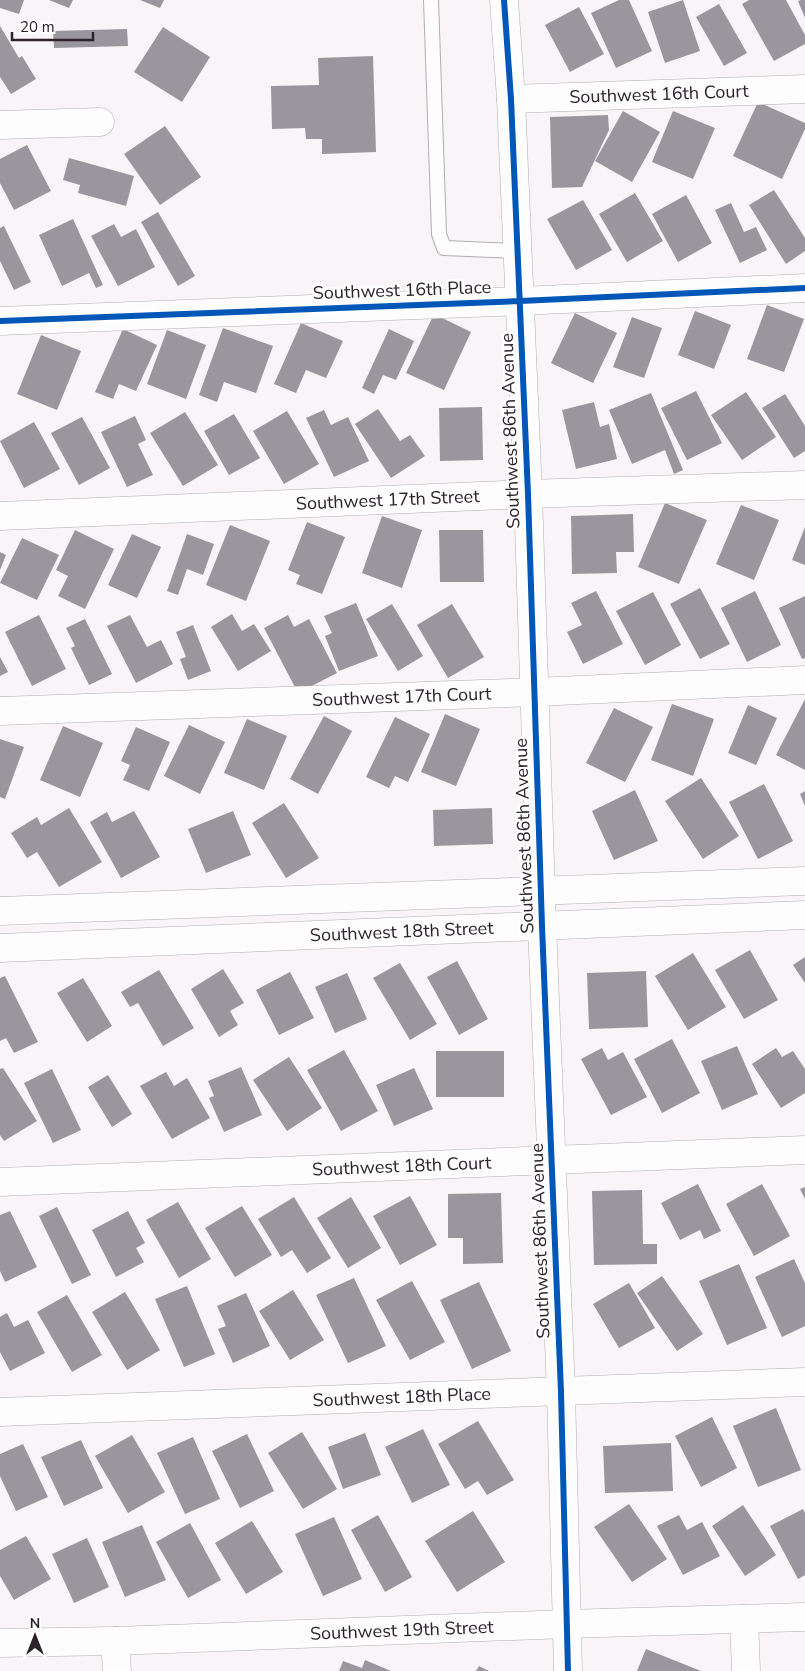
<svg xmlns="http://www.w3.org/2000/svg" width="805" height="1671" viewBox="0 0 805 1671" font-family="'Nunito Sans',sans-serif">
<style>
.building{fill:#9a969d}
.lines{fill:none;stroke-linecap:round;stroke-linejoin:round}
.service-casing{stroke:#b3acb2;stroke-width:16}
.minor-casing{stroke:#b3acb2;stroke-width:29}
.service{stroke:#fefdfe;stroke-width:14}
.minor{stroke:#fefdfe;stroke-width:28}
.cycleway-casing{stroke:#fff;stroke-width:9}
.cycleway{stroke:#0057b8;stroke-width:6}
.labels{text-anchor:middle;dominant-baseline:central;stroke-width:5;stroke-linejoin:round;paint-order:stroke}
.street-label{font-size:18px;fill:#2c2229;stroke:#fff}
</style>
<rect width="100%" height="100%" fill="#f9f4f8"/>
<path class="building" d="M0,0H24L19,14L0,8Z
M49,0H73L69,8Z
M140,0H164L160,8Z
M619,0H629L652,51L616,68L591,13Z
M683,0L700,51L665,63L648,12Z
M749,0H786L805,35V44L774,61L742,4Z
M801,0H805V18L798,1Z
M719,4L747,53L724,66L696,17Z
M579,7L604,54L570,72L545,25Z
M0,26L19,58L22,56L36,79L11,94L0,77Z
M163,27L210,57L182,102L134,72Z
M127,29L128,46L54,48L53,31Z
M373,56L376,152L322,154V139H306L305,128L272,129L271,86L319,85L318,58Z
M758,102L805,123V129L782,179L733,156Z
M623,111L660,132L632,182L595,161Z
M673,111L715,128L693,179L652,162Z
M608,115L609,130L582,187L552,188L550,117Z
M165,126L201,177L160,205L124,154Z
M27,145L51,191L14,210L0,183V159Z
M69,158L134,176L126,206L78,193L80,185L63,180Z
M774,190L805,238V251L786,264L749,205Z
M635,193L663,241L627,262L599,214Z
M686,195L712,243L678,262L652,214Z
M583,200L612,250L576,270L547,219Z
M731,203L744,232L756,227L767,250L740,263L715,210Z
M158,212L195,276L178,286L141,222Z
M73,219L103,285L96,288L89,273L62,286L39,235Z
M114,224L121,237L136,229L155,267L118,286L91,236Z
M4,226L31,282L14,290L0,261V228Z
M767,305L804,319L784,372L747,359Z
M695,311L731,325L714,369L678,355Z
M575,313L617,333L593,383L551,363Z
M434,314L471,332L444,390L406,373Z
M632,317L662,328L644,378L613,367Z
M301,323L343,341L326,378L306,370L296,393L274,384Z
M223,328L273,346L256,393L224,382L217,402L199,395Z
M123,329L157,345L136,391L119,384L113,399L95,392Z
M389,329L414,341L396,380L383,375L374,394L362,388Z
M167,330L206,345L186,399L147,384Z
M41,335L81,351L57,410L17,394Z
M696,391L722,443L687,460L661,408Z
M746,392L776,437L742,460L711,415Z
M651,393L683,470L674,474L665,450L632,464L609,410Z
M785,394L805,426V451L794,458L762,408Z
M594,402L600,427L609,424L617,459L576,469L562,410Z
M482,407L483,460L440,461L439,408Z
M378,409L400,441L410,435L425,456L391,478L355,424Z
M324,410L331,425L348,417L369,461L334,477L306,418Z
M287,411L319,464L284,484L253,431Z
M185,412L218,465L183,486L150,433Z
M234,414L260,458L229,475L204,431Z
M135,416L146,440L138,444L153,475L127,487L101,432Z
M82,417L110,468L79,485L51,433Z
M34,422L60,469L24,488L0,441Z
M665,503L707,520L679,584L638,567Z
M741,505L779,520L754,580L716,564Z
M633,514L634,552H616L617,573L572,574L571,516Z
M382,516L422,530L402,588L362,573Z
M307,522L345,537L322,594L296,584L300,575L288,570Z
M230,525L270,541L246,601L206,585Z
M805,527V565L792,560Z
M75,530L114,549L85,609L58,596L68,576L56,570Z
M439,530H483L484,582H440Z
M132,534L161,547L137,598L108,585Z
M187,534L214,544L203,575L187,569L178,595L167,591Z
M22,538L59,555L37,600L0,583Z
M0,552L6,555L0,570Z
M700,588L730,644L700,659L670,604Z
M596,591L623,644L583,664L567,632L582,625L571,603Z
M755,591L781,645L747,662L721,608Z
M653,592L681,645L645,665L616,611Z
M805,596V658L802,659L779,608Z
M356,603L378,656L339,671L325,636L332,633L324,616Z
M392,604L423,656L398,671L366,619Z
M452,604L484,657L448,678L417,625Z
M232,614L242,631L254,624L271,651L238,671L211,627Z
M39,615L66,669L32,686L5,632Z
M130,615L147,647L161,640L173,664L136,683L107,626Z
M288,615L294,627L309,619L337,673L298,693L264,628Z
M85,619L112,674L89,685L71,648L75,646L66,628Z
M193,625L211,671L188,680L180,659L186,657L176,632Z
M0,657L8,672L0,676Z
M805,699V770L776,755Z
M672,704L714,719L693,776L651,760Z
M748,705L777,718L756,765L728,753Z
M614,708L653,727L625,782L586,763Z
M445,714L480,729L456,786L421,772Z
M324,716L352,731L318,794L290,779Z
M395,717L430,734L408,782L395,776L389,788L366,777Z
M247,719L287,736L264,790L224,773Z
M189,725L225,742L200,794L164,776Z
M63,726L103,743L80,797L40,780Z
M136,727L170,742L149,791L123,780L130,765L121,761Z
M0,739L24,747L5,799L0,797Z
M701,778L739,836L703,859L665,801Z
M764,784L793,841L758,859L729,802Z
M635,790L658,841L614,860L592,811Z
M805,791V806L800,794Z
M284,803L319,858L286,878L252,823Z
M69,808L102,862L59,887L37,852L27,858L11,833L37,817L41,825Z
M492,808L493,844L434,846L433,810Z
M134,811L160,857L121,878L90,822L107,812L112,822Z
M233,811L251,855L206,873L188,829Z
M750,950L778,1000L744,1019L715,970Z
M693,953L726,1007L688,1030L655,976Z
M805,957V983L793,965Z
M457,961L488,1019L459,1035L427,977Z
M400,963L437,1024L410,1040L373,978Z
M223,969L244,1003L230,1011L238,1025L219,1037L191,989Z
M159,970L194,1028L163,1046L138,1003L130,1007L121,992Z
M646,971L648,1027L589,1029L587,973Z
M290,972L314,1018L279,1035L256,990Z
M347,973L367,1019L335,1033L315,987Z
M5,976L38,1042L14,1053L6,1038L0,1041V978Z
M83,978L112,1026L87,1042L57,993Z
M672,1039L700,1093L662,1113L634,1059Z
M737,1046L758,1094L722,1110L701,1061Z
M602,1048L608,1060L623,1052L647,1097L611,1115L581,1059Z
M776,1048L782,1057L793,1051L805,1069V1093L781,1108L752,1064Z
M344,1050L378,1111L341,1131L307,1070Z
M436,1051H504V1097H436Z
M289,1057L322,1108L287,1131L253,1080Z
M241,1067L262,1115L224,1132L209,1098L214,1096L208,1081Z
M3,1068L37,1121L4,1141L0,1135V1069Z
M414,1068L433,1109L394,1126L376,1085Z
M52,1069L81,1130L53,1143L24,1083Z
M166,1072L174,1086L187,1078L210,1118L172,1139L140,1086Z
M108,1075L132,1114L112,1127L88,1087Z
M698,1184L721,1231L704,1239L700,1230L680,1240L661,1203Z
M762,1184L790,1236L754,1256L726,1204Z
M805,1187V1199L800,1189Z
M642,1190L643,1244H657V1264L594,1265L592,1191Z
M501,1193L503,1263L463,1264V1238H448V1194Z
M410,1196L437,1245L400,1265L373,1216Z
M294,1197L331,1258L307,1273L292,1250L281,1257L258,1219Z
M351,1197L381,1248L348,1268L317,1218Z
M178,1202L211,1259L179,1278L146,1220Z
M242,1206L272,1255L235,1277L205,1228Z
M57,1207L91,1275L72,1284L39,1216Z
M10,1211L37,1267L5,1282L0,1271V1215Z
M128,1211L145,1243L136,1248L144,1262L116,1277L92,1230Z
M794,1259L805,1283V1326L782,1337L755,1277Z
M739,1264L767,1328L727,1345L699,1281Z
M662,1276L703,1334L677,1351L637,1293Z
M354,1278L386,1346L348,1363L316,1295Z
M412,1281L445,1342L410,1360L376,1300Z
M479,1282L511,1351L472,1369L440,1300Z
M629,1283L655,1328L619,1348L593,1304Z
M187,1286L215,1354L184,1367L155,1299Z
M293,1290L324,1340L290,1360L259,1311Z
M125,1292L160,1350L127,1370L92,1312Z
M246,1293L270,1346L233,1363L218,1329L226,1326L217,1306Z
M67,1295L102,1355L72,1372L37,1312Z
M7,1313L14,1327L28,1320L45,1353L10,1371L0,1352V1317Z
M776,1408L801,1470L758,1487L733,1426Z
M712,1417L737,1468L701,1487L675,1436Z
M478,1421L514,1480L487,1495L478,1481L465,1489L438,1444Z
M423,1429L450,1485L412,1503L385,1447Z
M302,1432L337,1489L303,1509L268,1453Z
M365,1433L381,1475L343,1489L328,1447Z
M247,1434L274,1491L240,1508L212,1451Z
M132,1435L165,1492L128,1513L95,1456Z
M193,1437L220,1499L185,1514L157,1453Z
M81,1440L103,1488L64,1506L41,1457Z
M671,1443L673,1491L605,1493L603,1446Z
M23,1444L48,1497L16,1511L0,1476V1454Z
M629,1504L667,1559L632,1582L594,1527Z
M743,1505L776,1555L745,1576L712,1526Z
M803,1509L805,1513V1575L798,1579L770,1526Z
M473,1511L505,1562L457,1592L425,1541Z
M378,1515L412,1577L385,1592L351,1530Z
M679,1515L687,1530L702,1522L720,1556L683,1575L657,1526Z
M334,1517L362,1579L323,1596L295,1534Z
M252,1521L283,1572L246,1594L215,1543Z
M190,1523L221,1580L188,1598L156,1542Z
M142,1525L166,1580L125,1597L102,1542Z
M26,1536L51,1579L14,1600L0,1576V1550Z
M87,1538L109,1587L74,1603L52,1554Z
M646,1649L701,1671H637Z
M365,1660L391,1671H339L343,1661L362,1668Z
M479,1666L489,1671H476Z"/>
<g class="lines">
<g class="service-casing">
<path id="service" d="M431,0L439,234L444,248L518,251"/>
</g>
<g class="minor-casing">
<g id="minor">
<path d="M504,0L511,99L528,494L542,926L561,1392L568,1671"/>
<path id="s1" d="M511,99L805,89"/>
<path d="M0,125L100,122"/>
<path d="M0,321L520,301L805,288"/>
<path id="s2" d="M0,516L528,494L805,485"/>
<path id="s3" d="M0,711L535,692L805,680"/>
<path d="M0,911L805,881"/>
<path id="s4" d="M0,948L805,915"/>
<path id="s5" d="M0,1182L805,1150"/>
<path id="s6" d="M0,1412L805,1382"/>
<path d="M744,1619L746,1671"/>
<path d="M115,1641L117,1671"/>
<path id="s7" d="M0,1643L115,1641L566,1624L805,1617"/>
</g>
</g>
<use href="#service" class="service"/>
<use href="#minor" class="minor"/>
<g class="cycleway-casing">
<path id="cycleway" d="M504,0L511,99L528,494L542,926L561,1392L568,1671
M0,321L520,301L805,288"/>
</g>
<use href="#cycleway" class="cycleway"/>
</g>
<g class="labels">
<g class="street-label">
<text stroke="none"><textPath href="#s1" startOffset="148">Southwest 16th Court</textPath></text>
<text transform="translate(402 290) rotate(-2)">Southwest 16th Place</text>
<text transform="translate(510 431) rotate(-92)">Southwest 86th Avenue</text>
<text stroke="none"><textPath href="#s2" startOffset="388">Southwest 17th Street</textPath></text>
<text stroke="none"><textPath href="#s3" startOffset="402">Southwest 17th Court</textPath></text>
<text transform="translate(524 836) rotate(-92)">Southwest 86th Avenue</text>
<text stroke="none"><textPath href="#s4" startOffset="402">Southwest 18th Street</textPath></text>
<text stroke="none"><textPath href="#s5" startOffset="402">Southwest 18th Court</textPath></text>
<text transform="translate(540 1241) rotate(-92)">Southwest 86th Avenue</text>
<text stroke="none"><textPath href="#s6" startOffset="402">Southwest 18th Place</textPath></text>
<text stroke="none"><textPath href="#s7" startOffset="402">Southwest 19th Street</textPath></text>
</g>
</g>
<g transform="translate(35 1636)" stroke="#ffffff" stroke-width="4" paint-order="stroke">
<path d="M0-4L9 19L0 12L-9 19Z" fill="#2c2229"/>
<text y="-8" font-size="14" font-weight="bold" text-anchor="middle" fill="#2c2229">N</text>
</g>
<path d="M12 32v8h81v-8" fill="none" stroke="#2c2229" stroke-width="2.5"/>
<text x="20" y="32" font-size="15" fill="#2c2229" stroke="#ffffff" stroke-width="4" paint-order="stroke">20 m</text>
</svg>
